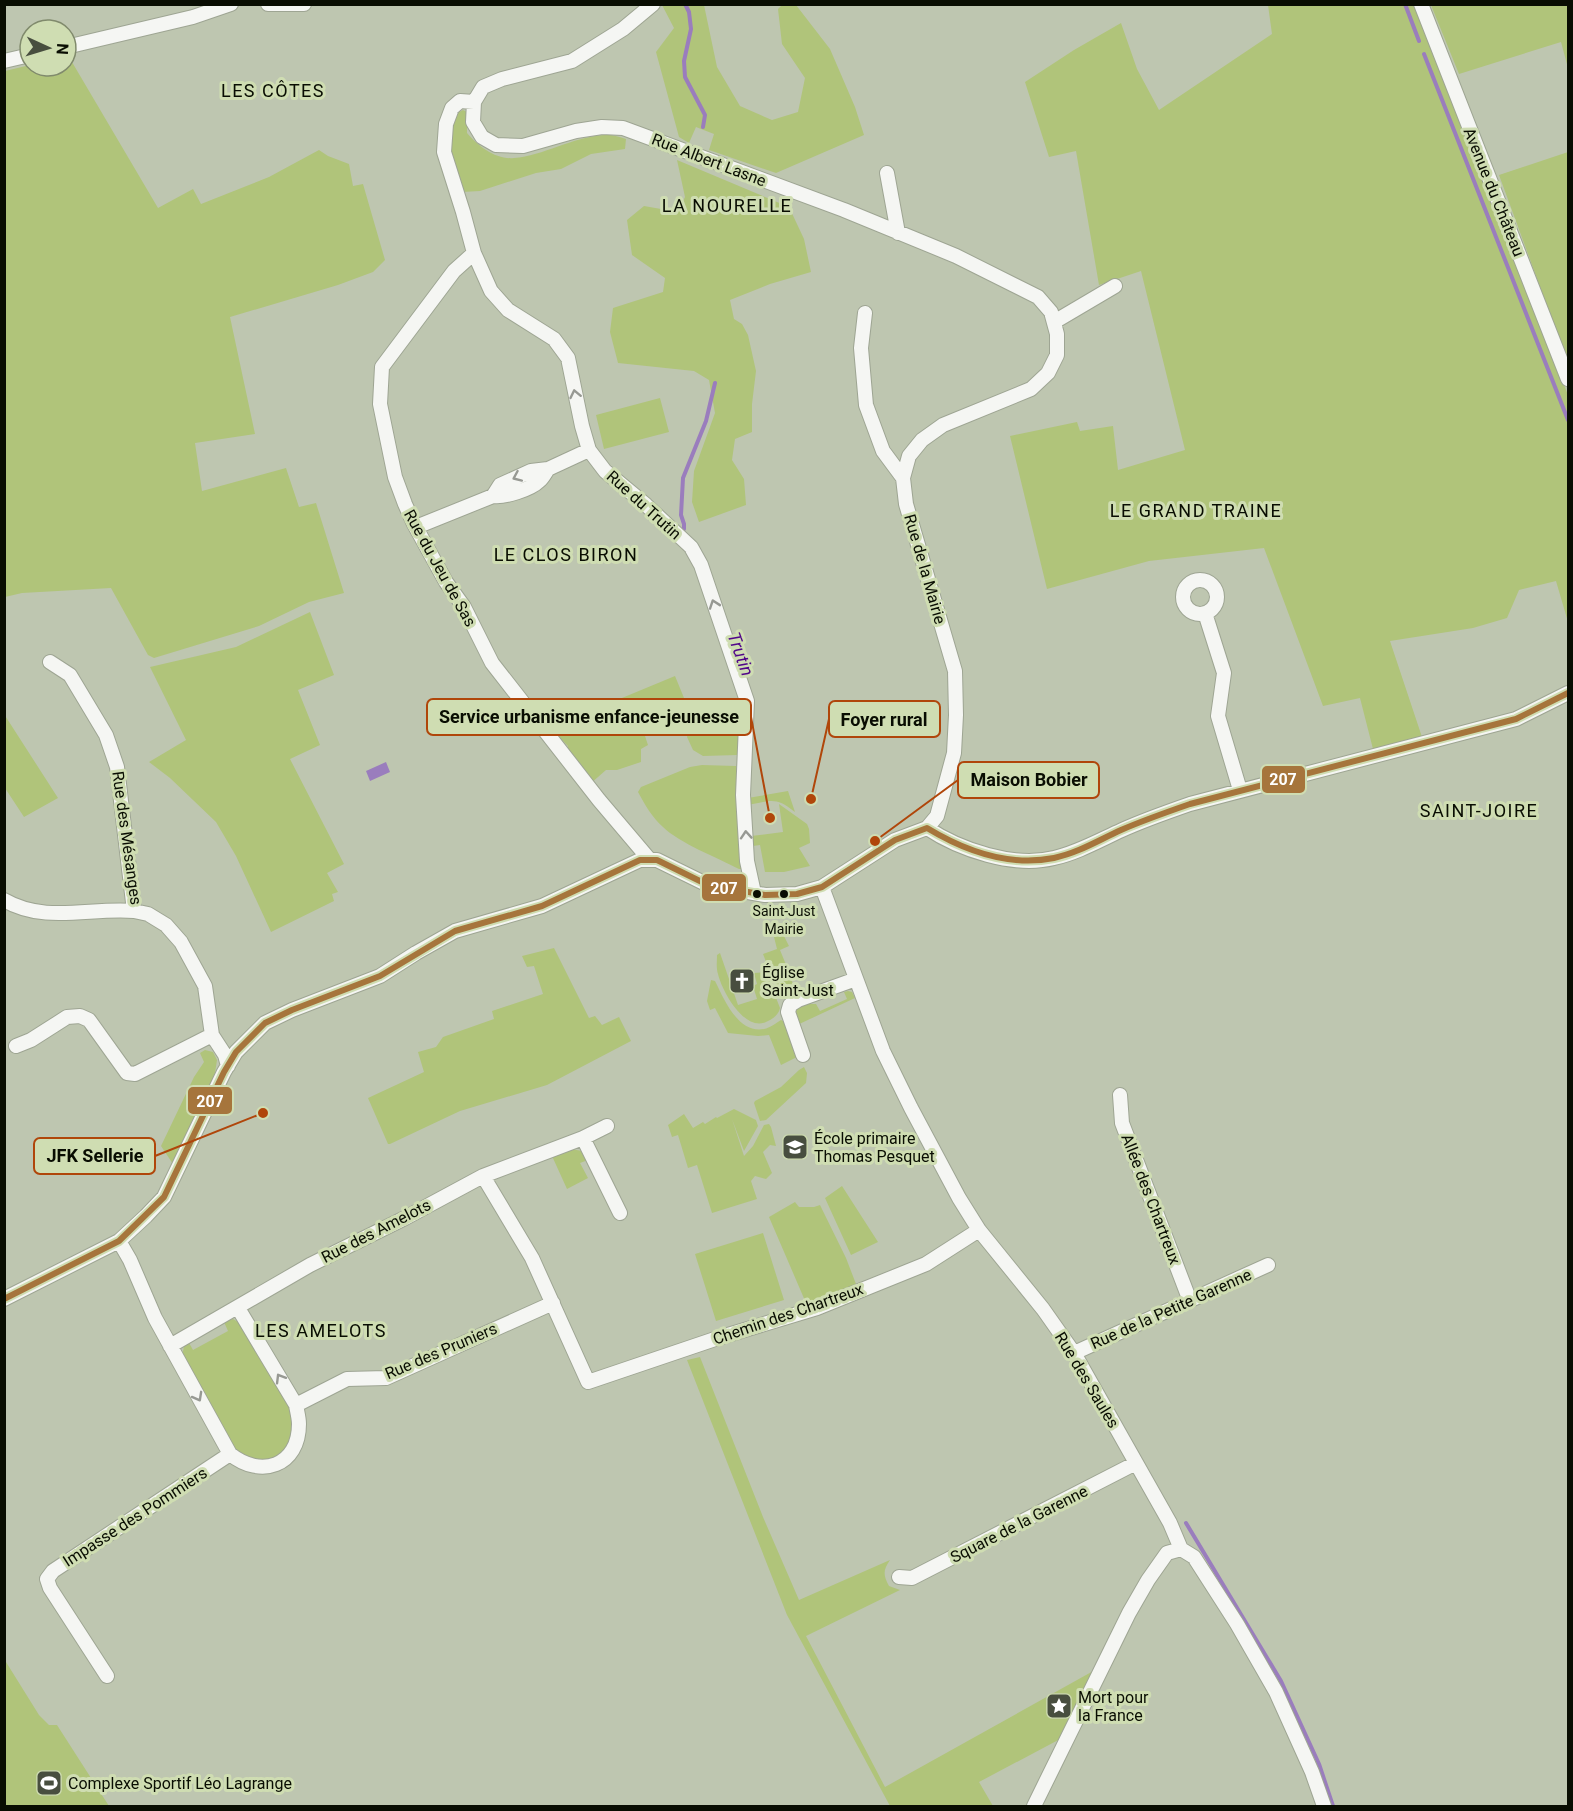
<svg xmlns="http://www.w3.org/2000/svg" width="1573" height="1811" viewBox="0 0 1573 1811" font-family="Roboto,sans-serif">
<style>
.green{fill:#b0c47a}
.water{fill:#9a7dbd}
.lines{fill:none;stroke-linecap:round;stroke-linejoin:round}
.stream{stroke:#9a7dbd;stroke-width:4}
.minor-casing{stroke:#9ea593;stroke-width:16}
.minor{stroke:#f5f6f3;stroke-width:14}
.bus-1-casing{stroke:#cfddb2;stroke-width:10}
.bus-1{stroke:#a6753c;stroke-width:6}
.oneway{stroke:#979993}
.bus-dot{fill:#090d02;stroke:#cfddb2;stroke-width:2}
.labels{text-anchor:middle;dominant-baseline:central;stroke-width:6;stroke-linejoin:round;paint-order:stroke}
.bus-label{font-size:14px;fill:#090d02;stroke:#cfddb2}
.street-label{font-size:16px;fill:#090d02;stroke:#cfddb2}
.poi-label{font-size:16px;fill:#090d02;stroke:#cfddb2;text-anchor:start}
.neighbourhood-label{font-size:18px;letter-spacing:1.5px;fill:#090d02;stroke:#cfddb2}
.water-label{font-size:18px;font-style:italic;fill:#51068a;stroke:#cfddb2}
.leader{fill:none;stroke:#b0460a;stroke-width:2}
.callout-dot{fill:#b0460a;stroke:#cfddb2;stroke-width:2}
.callout{fill:#cfddb2;stroke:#b0460a;stroke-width:2}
.callout-label{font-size:18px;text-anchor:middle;font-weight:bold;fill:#090d02}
.line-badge{stroke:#cfddb2;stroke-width:2}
.badge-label{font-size:16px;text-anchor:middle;font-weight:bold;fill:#fff}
</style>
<rect width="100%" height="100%" fill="#bec6b0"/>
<path class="green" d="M662,5H704L717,67L740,106L772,120L798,112L805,78L782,44L778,9L782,5H796L830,49L855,107L864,135L776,173L709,150L714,134L696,127L689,143L679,137L656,52L674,28Z
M1268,5H1415L1568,395V622L1556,581L1519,590L1507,618L1473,628L1390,641L1422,737L1373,749L1360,698L1323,706L1264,548L1149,561L1047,589L1010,436L1077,422L1080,431L1113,426L1118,470L1185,450L1141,271L1099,285L1076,151L1049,157L1025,82L1074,50L1121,23L1137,69L1159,110L1272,34Z
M1431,5H1568V68L1561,42L1459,74Z
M66,57H69L158,208L193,189L201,204L269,177L319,150L328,156L349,164L353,186L363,184L385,260L373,272L338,285L230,317L255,434L195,443L202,491L286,468L299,507L316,503L344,593L309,602L259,626L154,658L148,655L111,588L22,593L5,597V71L30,65L66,66Z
M463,110L467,112V133C478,146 496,160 514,158C543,156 572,137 604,135C611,134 619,137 626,139L625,149L591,154L561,169L536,173L480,191L462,192C457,174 438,120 463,110Z
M1568,152V363L1499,175Z
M677,160L789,207L804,239L811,272L770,284L730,300L734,319L742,324L748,335L756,371L752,404V432L735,439L732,460L744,479L746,505L699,522L692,502L694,471L715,413L709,380L694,371L618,363L610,332L613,308L663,292L665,278L632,255L627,220L644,206L678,212L685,197Z
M660,398L669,432L604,449L596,415Z
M310,612L334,675L298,690L320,745L290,759L344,864L327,873L338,892L332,894L334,901L271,932L236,856L216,822L170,778L149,762L186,740L150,667L236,647Z
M675,676L691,715L684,730L670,735L666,726L645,736L648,745L641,749V762L617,770H606L590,784L566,753L568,746L559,737H553L547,729Z
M739,703L741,720L738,755L703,756L693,750L687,737L689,729L697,714Z
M4,714L58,798L24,817L5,788Z
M702,765L736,766L737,816L744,869H739C718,858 679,843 663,827C652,817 645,805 638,792L641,787L690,767Z
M788,791L795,812C775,796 771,801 748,805V798Z
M779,804L807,824L809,829L810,843L799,848L810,866L784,872H765L760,845L753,846L751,836L783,832Z
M783,934L789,946L780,950L787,967L772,977L763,954L777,949L774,937Z
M554,948L589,1018L595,1016L602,1025L619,1017L631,1041L547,1085L460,1111L390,1144H388L368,1098L424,1072L418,1052L436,1047L443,1037L494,1019L492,1011L543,994L534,966L527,967L522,956Z
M720,953L738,1005L757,999L753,986L757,984L754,973L766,972L780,1008C779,1014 774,1018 768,1021C745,1034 722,991 718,974C716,968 717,961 717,955Z
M787,970L795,988L797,987L799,990L783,997L774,981Z
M711,980L715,981C724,999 738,1034 764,1029C770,1028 776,1023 781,1020L787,1023L799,1056L781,1065L769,1035L758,1036L728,1033L715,1008L710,1010L707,1001Z
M848,991L852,992L855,998L795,1026L793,1018L796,1007L803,1004H816L820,1011L847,999L844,992Z
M205,1050L213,1052L217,1060L215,1073L173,1164L161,1146L194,1077L204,1062L200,1053Z
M804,1067L807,1073L806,1083L766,1120L760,1121L754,1103L755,1101L781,1087L799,1070Z
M734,1109L756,1120L758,1126L744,1151L732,1119L744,1156L753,1146L764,1125L769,1124L771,1127L776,1146L770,1145L763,1152L772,1173L766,1179L755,1176L751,1181L757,1199L712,1213L697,1165L688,1168L678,1135L672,1137L668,1125L684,1114L693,1128L703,1122L705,1124L716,1117L717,1118Z
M571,1149L582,1151L588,1160L580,1163L588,1178L567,1189L552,1156Z
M842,1186L878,1242L851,1255L825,1198Z
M795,1202L799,1207H814L820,1205L846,1258L856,1284L806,1303L769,1217Z
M763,1233L784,1300L716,1321L695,1254Z
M233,1319L243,1325L292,1413L296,1428L283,1457L258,1464L233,1449L182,1357L184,1346L188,1341L193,1350L228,1331L224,1322Z
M700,1357L763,1517L799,1600L890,1560C883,1570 883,1575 889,1586L900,1590L806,1636L885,1787L1095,1670L1062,1738L979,1782L993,1806H890L787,1615L687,1360Z
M6,1662L39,1715L49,1725H57L109,1806H5L4,1663Z"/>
<path class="water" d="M855,700L864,723L855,726L846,704Z
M386,762L390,772L370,781L366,771Z"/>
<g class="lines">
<path class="stream" d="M685,4L689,12L691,29L684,61L685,77L705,115L703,127
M1405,4L1419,41
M1424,54L1568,420
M684,529V524L681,515L683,478L706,421L715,383
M1186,1523L1281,1681L1319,1764L1333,1806"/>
<g class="minor-casing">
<path id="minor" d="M268,4H304
M653,4L623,29L572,61L502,79L483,87L474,102L473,122L482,137L496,145L523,146L576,131L602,127L623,128L844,210L956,256L1038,297L1051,312L1057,334V355L1048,373L1031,389L943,425L922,440L909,456L903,478
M1421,4L1568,379
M66,47L193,17L231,4
M4,61L30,55
M474,102L460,101L452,108L446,124L444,152L463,212L474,253L491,291L508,310L554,339L568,358L582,426L589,450L605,471L646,505L691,547L701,565L747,701L743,795L747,861L754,893
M887,173L898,233
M474,253L454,271L382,367L380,404L395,477L405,504L414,524L446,582L464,607L492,663L599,800L649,859
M865,313L861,348L866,405L883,451L903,478L906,504L955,671L956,715L954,753L937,816L927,828
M1054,322L1115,286
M493,496L500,485L531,471L548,469L589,450
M416,527L493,496C504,498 531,489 539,481C543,478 545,473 548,469
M1183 597a17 17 0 1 1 34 0a17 17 0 1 1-34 0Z
M1205,613L1224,673L1218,716L1240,790
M50,662L70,675L106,735L117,767L134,911L148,914L166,925L181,942L205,986L212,1035L225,1055L228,1066
M927,828C960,850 1014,868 1054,858C1077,853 1100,840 1122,830C1144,820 1167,812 1190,804L1516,719L1568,693
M822,887L883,1051L911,1108L959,1198L979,1230L1043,1309L1074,1353L1170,1523L1181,1549L1194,1557L1237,1624L1276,1692L1312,1772L1324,1806
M4,900C45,924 91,907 134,911
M16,1046L31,1040L67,1017L80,1016L89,1020L127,1073L135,1074L212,1035
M803,1055L788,1012L790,1005L798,1000L856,979
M1120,1095L1122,1123L1190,1301
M583,1138L620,1213
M483,1176L583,1138L607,1126
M119,1241L130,1260L155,1318L230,1454C261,1479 299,1466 299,1424C299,1418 297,1411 296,1405L238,1308
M4,1299L119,1241L146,1216L164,1197L224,1072L236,1052L265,1023L292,1010L380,976L416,953L455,931L542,906L640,860H657L706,884L714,886L765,895L797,894L822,887L895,840L927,828
M170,1346L310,1265L405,1218L483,1176L532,1258L588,1382L718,1338L817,1308L926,1264L979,1230
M1074,1353L1268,1265
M296,1405L347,1379L386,1378L553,1303
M899,1577L912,1578L1136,1463
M107,1676L50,1588L47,1579L53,1571L230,1454
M1034,1806L1129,1613L1148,1580L1167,1553L1181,1549"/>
</g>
<use href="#minor" class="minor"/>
<g class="bus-1-casing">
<path id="bus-1" d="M4,1299L119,1241L164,1197L224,1072L236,1052L265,1023L292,1010L380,976L455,931L542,906L640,860H657L706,884L714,886L765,895L797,894L822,887L895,840L927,828C965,851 1009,867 1054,858C1078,853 1099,840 1121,830C1144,820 1167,812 1190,804L1516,719L1568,693"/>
</g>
<use href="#bus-1" class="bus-1"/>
</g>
<defs><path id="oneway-chevron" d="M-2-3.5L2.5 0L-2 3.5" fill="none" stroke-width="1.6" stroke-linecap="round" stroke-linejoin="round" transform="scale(1.5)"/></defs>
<g class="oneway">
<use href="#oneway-chevron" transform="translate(575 394) rotate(-102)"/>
<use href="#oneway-chevron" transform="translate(517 477) rotate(156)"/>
<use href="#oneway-chevron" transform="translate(714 604) rotate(-109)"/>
<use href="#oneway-chevron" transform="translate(746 835) rotate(-94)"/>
<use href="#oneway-chevron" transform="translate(280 1378) rotate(-121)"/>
<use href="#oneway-chevron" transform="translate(198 1397) rotate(61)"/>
</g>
<defs>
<g id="church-square" transform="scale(1.35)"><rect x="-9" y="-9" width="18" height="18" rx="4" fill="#484e3f" stroke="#cfddb2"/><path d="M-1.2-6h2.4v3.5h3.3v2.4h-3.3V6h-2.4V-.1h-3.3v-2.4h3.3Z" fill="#fff"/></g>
<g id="school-square" transform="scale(1.35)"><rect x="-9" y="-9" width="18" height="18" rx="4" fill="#484e3f" stroke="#cfddb2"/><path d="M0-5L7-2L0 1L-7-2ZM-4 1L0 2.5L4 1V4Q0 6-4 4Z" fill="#fff"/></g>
<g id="sight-square" transform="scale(1.35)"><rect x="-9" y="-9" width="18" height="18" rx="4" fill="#484e3f" stroke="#cfddb2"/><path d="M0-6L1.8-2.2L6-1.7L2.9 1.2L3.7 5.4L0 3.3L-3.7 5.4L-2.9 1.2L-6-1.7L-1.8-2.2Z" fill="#fff"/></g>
<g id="stadium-square" transform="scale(1.35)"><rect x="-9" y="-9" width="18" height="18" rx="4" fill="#484e3f" stroke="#cfddb2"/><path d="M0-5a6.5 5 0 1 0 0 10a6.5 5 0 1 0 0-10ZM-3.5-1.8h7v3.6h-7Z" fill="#fff"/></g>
</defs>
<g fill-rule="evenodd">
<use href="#church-square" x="742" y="981"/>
<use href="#school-square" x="795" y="1147"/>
<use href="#sight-square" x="1059" y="1706"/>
<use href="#stadium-square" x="49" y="1783"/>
</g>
<g class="bus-dot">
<circle cx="757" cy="894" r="5"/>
<circle cx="784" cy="894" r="5"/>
</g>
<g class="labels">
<g class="bus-label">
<text x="784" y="911">Saint-Just<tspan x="784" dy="18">Mairie</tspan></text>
</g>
<g class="street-label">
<text transform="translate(709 160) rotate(21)">Rue Albert Lasne</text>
<text transform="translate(1494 192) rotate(68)">Avenue du Château</text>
<text transform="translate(644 505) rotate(42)">Rue du Trutin</text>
<text transform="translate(440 568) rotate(61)">Rue du Jeu de Sas</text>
<text transform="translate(925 569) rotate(74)">Rue de la Mairie</text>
<text transform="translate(127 838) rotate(82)">Rue des Mésanges</text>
<text transform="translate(1151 1199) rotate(69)">Allée des Chartreux</text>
<text transform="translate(376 1231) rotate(-27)">Rue des Amelots</text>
<text transform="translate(1171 1309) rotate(-24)">Rue de la Petite Garenne</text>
<text transform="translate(788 1314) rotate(-19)">Chemin des Chartreux</text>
<text transform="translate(441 1351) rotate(-23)">Rue des Pruniers</text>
<text transform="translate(1087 1380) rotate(59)">Rue des Saules</text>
<text transform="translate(135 1517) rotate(-33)">Impasse des Pommiers</text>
<text transform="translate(1019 1524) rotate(-27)">Square de la Garenne</text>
</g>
<g class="poi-label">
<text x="762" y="972">Église<tspan x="762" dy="18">Saint-Just</tspan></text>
<text x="814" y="1138">École primaire<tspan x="814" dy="18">Thomas Pesquet</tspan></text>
<text x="1078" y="1697">Mort pour<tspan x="1078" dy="18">la France</tspan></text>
<text x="68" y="1783">Complexe Sportif Léo Lagrange</text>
</g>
<g class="neighbourhood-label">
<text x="273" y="90">LES CÔTES</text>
<text x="727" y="205">LA NOURELLE</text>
<text x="1196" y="510">LE GRAND TRAINE</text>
<text x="566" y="554">LE CLOS BIRON</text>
<text x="1479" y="810">SAINT-JOIRE</text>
<text x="321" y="1330">LES AMELOTS</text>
</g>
<g class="water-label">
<text transform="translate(741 654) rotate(70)">Trutin</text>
</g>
</g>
<path class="leader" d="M770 818L751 717M811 799L829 719M875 841L958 780M263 1113L155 1156"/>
<g class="callout-dot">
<circle cx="770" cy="818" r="6"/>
<circle cx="811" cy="799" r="6"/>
<circle cx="875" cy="841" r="6"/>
<circle cx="263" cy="1113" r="6"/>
</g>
<g class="callout">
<rect x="427" y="699" width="324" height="36" rx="6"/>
<rect x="829" y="701" width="111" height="36" rx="6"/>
<rect x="958" y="762" width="141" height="36" rx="6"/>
<rect x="34" y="1138" width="121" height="36" rx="6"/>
</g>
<g class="callout-label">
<text x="589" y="723">Service urbanisme enfance-jeunesse</text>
<text x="884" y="726">Foyer rural</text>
<text x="1029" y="786">Maison Bobier</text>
<text x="95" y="1162">JFK Sellerie</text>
</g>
<g class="line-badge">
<rect x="1261" y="765" width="45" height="29" rx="6" fill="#a6753c"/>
<rect x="701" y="873" width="46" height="29" rx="6" fill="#a6753c"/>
<rect x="187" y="1086" width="46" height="29" rx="6" fill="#a6753c"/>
</g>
<g class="badge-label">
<text x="1283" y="785">207</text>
<text x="724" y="894">207</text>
<text x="210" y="1107">207</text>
</g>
<rect width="1573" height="1811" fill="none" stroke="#090d02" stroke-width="12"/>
<g transform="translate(48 48) rotate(94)"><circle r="28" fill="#cfddb2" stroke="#808a6c" stroke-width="1.5"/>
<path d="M0-4.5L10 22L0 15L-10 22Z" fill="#484e3f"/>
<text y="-9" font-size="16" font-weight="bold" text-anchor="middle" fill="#090d02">N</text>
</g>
</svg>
